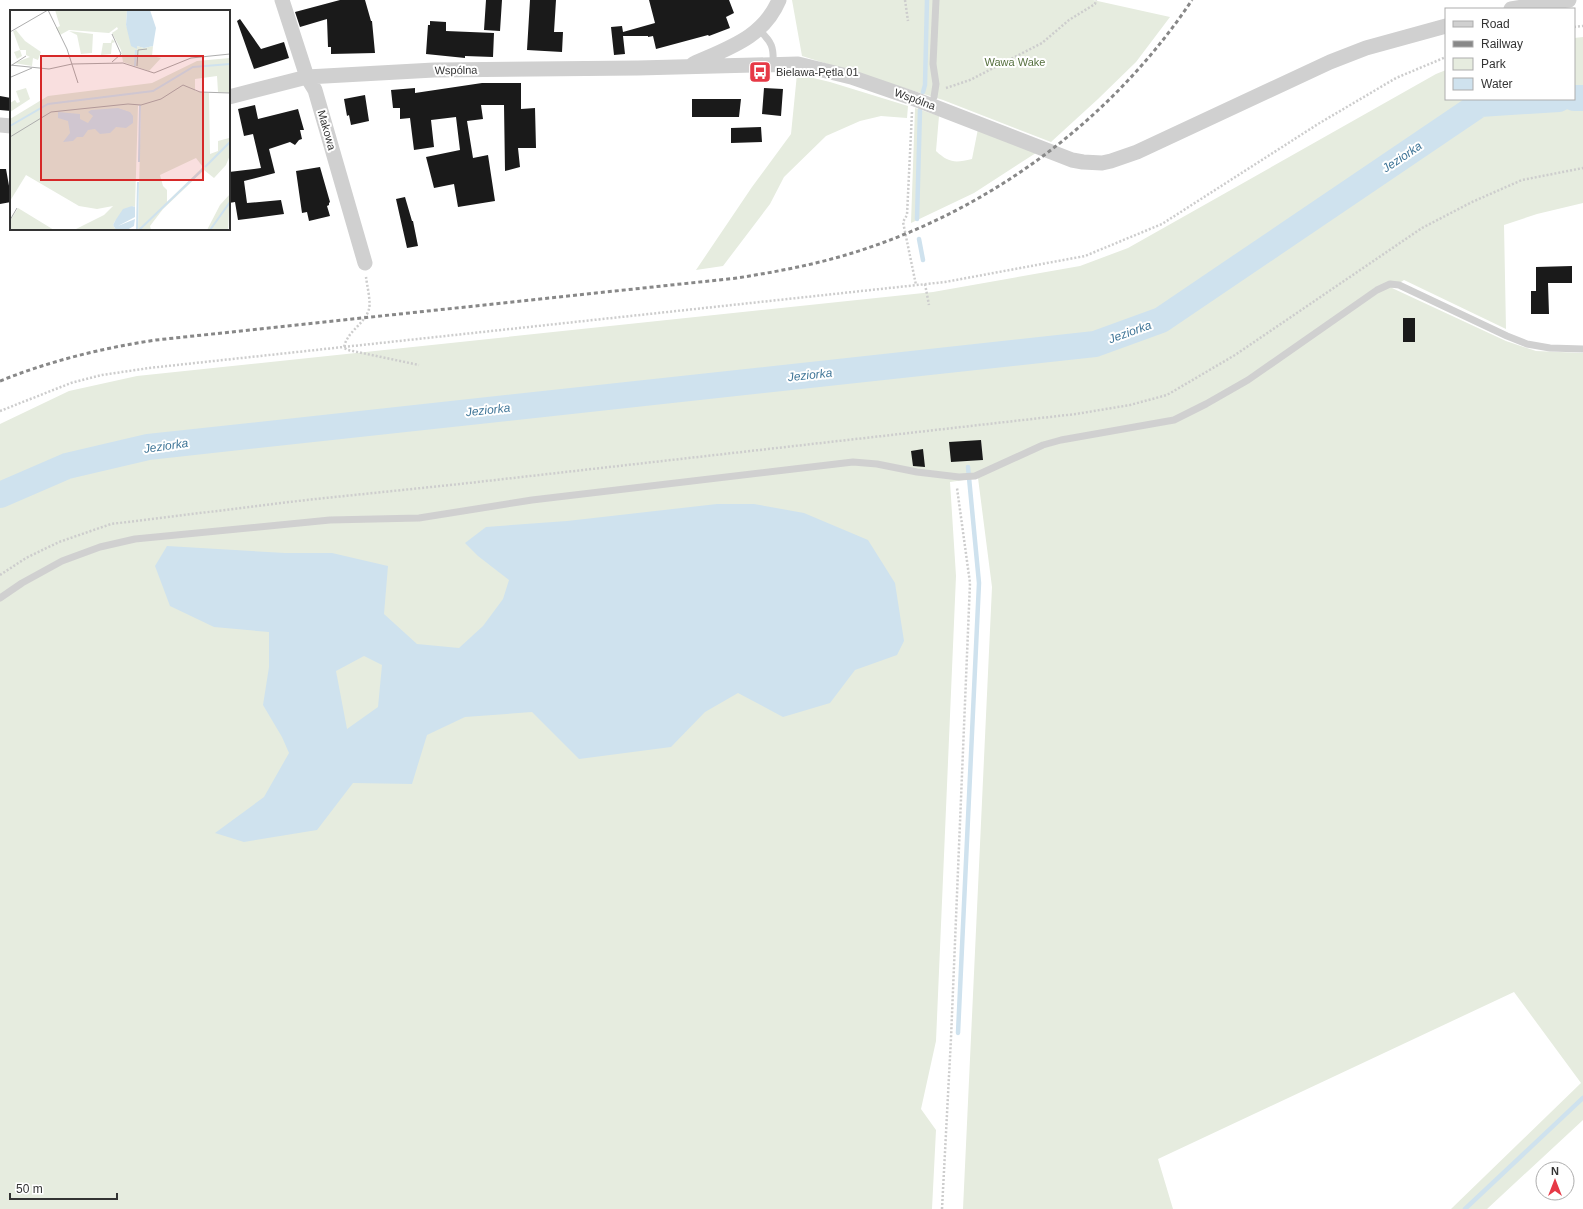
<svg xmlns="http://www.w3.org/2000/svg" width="1583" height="1209" viewBox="0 0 1583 1209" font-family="Helvetica,sans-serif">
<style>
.green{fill:#e6ecdf}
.water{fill:#cfe2ee;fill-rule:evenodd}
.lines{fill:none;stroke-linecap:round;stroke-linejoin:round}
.stream{stroke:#cfe2ee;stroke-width:4.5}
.river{stroke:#cfe2ee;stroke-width:26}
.building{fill:#1a1a1a}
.path{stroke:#cdcdcd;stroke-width:2.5;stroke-dasharray:2 2;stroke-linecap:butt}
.lane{stroke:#d0d0d0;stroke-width:7}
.street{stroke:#d0d0d0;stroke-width:15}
.rail{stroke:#888;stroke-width:3;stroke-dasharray:4 3;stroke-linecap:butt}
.labels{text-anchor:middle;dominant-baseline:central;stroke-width:4;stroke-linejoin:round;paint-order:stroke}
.park-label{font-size:11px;fill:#56703f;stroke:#fff}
.street-label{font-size:11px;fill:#333;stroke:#fff}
.poi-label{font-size:11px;fill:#333;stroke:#fff;text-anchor:start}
.water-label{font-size:12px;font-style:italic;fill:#3f7597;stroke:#fff}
.inset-river{fill:none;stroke:#cfe2ee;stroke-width:2}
.inset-road{fill:none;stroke:#adadad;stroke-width:1}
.view{fill:#d62828;fill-opacity:0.15;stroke:#d62828;stroke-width:2}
.inset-edge{fill:none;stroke:#333;stroke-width:2}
</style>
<rect width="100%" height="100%" fill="#fff"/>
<path class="green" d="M792,0H1093L1170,17L1136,62L1098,99L1051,142L943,100L802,56Z
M1583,37V203L1537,214L1504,225L1506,329L1404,280L1392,288L1506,341L1536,351L1583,353V1120L1487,1209H1451L1581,1083L1514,992L1158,1159L1173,1209H963L992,587L978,478L950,482L956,576L936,1041L921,1109L936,1130L932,1209H0V424L69,391L137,376L933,292L1080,266L1128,248L1436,74L1446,70V99H1574V38Z
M797,74L830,82L908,106L907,118L881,116L860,121L826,136L784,177L770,204L723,266L696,270L752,187L791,134Z
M915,108L939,116L936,151C949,163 955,163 972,159L978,129L1039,151L974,193L911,223Z"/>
<path class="water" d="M717,504H754L804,513L868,540L895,583L904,641L897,655L855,670L830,703L783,717L738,693L705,712L671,747L579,759L532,712L465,717L427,735L412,784L353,783L317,830L244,842L215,833L264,797L289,753L282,737L263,705L269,667V632L214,627L170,606L155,566L167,546L285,553H332L388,566L384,614L417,644L459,648L483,626L503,599L509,580L478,556L465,543L486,527L567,521ZM364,656L382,665L378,707L347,729L336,671Z"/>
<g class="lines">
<path class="stream" d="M923,92L925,85L927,0
M917,219L920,110
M919,239L923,260
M958,1033L979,583L968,467
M1465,1209L1583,1098"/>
<path class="river" d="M1574,98H1583
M0,495L67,466L148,447L1095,344L1161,320L1480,104L1559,99"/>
</g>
<path class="building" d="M340,0H365L371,21H372L375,53L331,54V47H328L327,19L300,27L295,12Z
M486,0H502L500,31L484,30Z
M530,0H556L554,32H563L562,52L527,50Z
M649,0H729L734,13L726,17L730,28L709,36L708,35L656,49L653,36L648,37V36H623L625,54L614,55L611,27L622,26L623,32L655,23Z
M240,19L261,49L284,42L289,58L254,69L237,21Z
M430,21L446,22V31L494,33L493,57L465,56V58L426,54L428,25H430Z
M482,83H521V109L535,108L536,148H518L520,167L505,171L504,105H481L483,119L467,121L473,158L488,155L495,201L458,207L454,184L434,188L426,157L460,150L456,117L431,120L434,147L414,150L410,118L400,119V108H393L391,90L415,88V93Z
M764,88L783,89L781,116L762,114Z
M365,95L369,121L351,125L349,115L347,116L344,99Z
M0,96L11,98V111L0,110Z
M692,99H741L739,117H692Z
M255,105L258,119L298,109L304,130H300L302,139L299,140L295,145L290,142L269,149L275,173L244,181L247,203L281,200L284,214L238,220L235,202L229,203V172L261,168L253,134L244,136L238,109Z
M761,127L762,142L731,143V128Z
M320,167L330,202L329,203V205L327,206L330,216L309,221L307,212L302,213L296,171Z
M0,169H6L11,197V202L0,204Z
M405,197L412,221H413L418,246L407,248L396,199Z
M1572,266V283H1548L1549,314H1531V291H1536V267Z
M1403,318H1415V342H1403Z
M981,440L983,460L951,462L949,442Z
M923,449L925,467L913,466L911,451Z"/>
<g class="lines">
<path class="path" d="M905,0L908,21
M1574,27L1583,26
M946,88L970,80L1042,43L1069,20L1095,4L1096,0
M912,112L907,215L903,222L916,285
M366,277C367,285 371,302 369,309C365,324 346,332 344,348L348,350L419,365
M925,284L929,305
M0,411L71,383L102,375L149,368L945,282L1085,256L1162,224L1318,124L1396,78L1446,57
M0,575L26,558L59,542L111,524L306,500L460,484L1076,414L1130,405L1167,395L1235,355L1422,228L1472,202L1522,180L1583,168
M942,1209L951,1038L970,583L957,488"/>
<path class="lane" d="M759,30C772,42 774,47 773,65
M934,97L936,84L933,64L936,0
M0,598L22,583L62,561L100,547L135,539L330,520L419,518L532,500L853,462L877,464L917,472L959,477L975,476L1043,445L1061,440L1174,420L1206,404L1248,380L1377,290L1390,284L1399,285L1507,336L1527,344L1550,348L1583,349"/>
<path class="street" d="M282,0L307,77L315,90L365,263
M1511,9L1551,2L1569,0
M693,64C728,48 763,38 779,0
M229,97L307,77L434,70L638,68L798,64L851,77L912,98L1072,160L1083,162L1102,163L1111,161L1137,152L1330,62L1366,48L1446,26
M0,125L11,126"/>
<path class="rail" d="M0,381C50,361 102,348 156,340L737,278C775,272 813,265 849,254C988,212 1112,120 1192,0"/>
</g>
<defs>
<g id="bus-square" transform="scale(1.15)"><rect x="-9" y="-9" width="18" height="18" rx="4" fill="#e63946" stroke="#fff"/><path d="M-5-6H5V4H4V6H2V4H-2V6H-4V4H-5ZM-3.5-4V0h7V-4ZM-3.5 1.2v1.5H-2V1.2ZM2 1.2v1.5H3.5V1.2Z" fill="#fff"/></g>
</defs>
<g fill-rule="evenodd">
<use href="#bus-square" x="760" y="72"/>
</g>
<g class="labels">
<g class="park-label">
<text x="1015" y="62">Wawa Wake</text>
</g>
<g class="street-label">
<text transform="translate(456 70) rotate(-1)">Wspólna</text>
<text transform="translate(915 99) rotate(20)">Wspólna</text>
<text transform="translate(327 130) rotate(74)">Makowa</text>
</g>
<g class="poi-label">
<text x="776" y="72">Bielawa-Pętla 01</text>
</g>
<g class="water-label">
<text transform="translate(1402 157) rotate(-34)">Jeziorka</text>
<text transform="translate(1130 332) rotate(-20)">Jeziorka</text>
<text transform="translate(810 375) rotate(-6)">Jeziorka</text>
<text transform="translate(488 410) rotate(-6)">Jeziorka</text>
<text transform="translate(166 446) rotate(-8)">Jeziorka</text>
</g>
</g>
<g transform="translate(10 10)">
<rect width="220" height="220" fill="#fff"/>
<path d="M45,0H117L116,15L127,39V36L134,38L143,36L142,46L151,48L139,61L113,52L111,40L102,23L108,19L107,17L99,23L59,20L50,25L46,18L50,16ZM6,20L15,31L31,42L28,50L23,48L22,56L4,53L20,47L16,45V40H10L12,46L7,49L4,42L10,40L3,21ZM59,21L83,24L82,43L71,44L67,25ZM102,29L105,32L102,33L101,44L91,45L93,33H101ZM220,48V83L208,82L207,66L185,69V81L199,83L200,144L208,141V131L219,128L220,119V145L216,155L204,168L194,160L153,199L140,216L141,220H128L131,95L128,96L125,197L122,196L105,211L103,215L106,220H64L94,205L103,196L87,199L69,196L16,165L0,191V109L38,86L142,73L187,51ZM186,148L193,157L157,192V180L153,176L150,165ZM16,78L20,89L0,102V93L5,90L7,93L10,92L6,81ZM220,184L218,220H197L210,195ZM8,198L44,220H0V211Z" fill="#e6ecdf" fill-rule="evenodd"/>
<path d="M117,0H140L146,18L143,36L134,38L127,36V39L121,36L116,15ZM108,98L120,102L123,106V113L116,118L106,117L100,123L90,124L85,119L78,120L73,127H67L63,131L53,132L60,123L58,111L48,108V102L70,104V109L78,113L83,106L78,102L81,100ZM122,196L125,197V207L108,216L125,209L124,216L117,220H106L103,215L105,211L113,199Z" fill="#cfe2ee"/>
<path class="inset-river" d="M125,56L126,40M0,116L38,94L143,81L183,57L220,54M129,152L130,95M195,157L220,132M127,220L128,172M129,220L193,159M200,220L220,192"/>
<path class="inset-road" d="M38,0L57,39L68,73M0,22L38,0M102,24L111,44L102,52M0,55L39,59L62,54L113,53L144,63L181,48L220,44M2,55L16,46M127,56L128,40L137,39M1,67L22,58M0,127L41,102L118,94L131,95L151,89L173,75L190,82L220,83M0,210L7,198"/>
<path class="view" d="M31,46H193V170H31Z"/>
<rect width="220" height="220" class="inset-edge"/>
</g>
<rect x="1445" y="8" width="130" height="92" fill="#ffffff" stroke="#adadad"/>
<rect x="1453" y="21" width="20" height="6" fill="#d0d0d0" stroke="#adadad"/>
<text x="1481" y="28" font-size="12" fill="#333333">Road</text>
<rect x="1453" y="41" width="20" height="6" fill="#888888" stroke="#adadad"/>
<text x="1481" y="48" font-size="12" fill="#333333">Railway</text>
<rect x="1453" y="58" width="20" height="12" fill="#e6ecdf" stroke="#adadad"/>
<text x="1481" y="68" font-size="12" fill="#333333">Park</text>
<rect x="1453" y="78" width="20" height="12" fill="#cfe2ee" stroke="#adadad"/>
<text x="1481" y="88" font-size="12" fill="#333333">Water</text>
<g transform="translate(1555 1181)"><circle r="19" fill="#ffffff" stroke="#adadad"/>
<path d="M0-3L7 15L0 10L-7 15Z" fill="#e63946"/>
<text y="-6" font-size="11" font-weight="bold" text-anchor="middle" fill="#333333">N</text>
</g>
<path d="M10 1193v6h107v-6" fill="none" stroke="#333333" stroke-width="2"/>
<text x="16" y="1193" font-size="12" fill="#333333" stroke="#ffffff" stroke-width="3" paint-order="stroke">50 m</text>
</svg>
